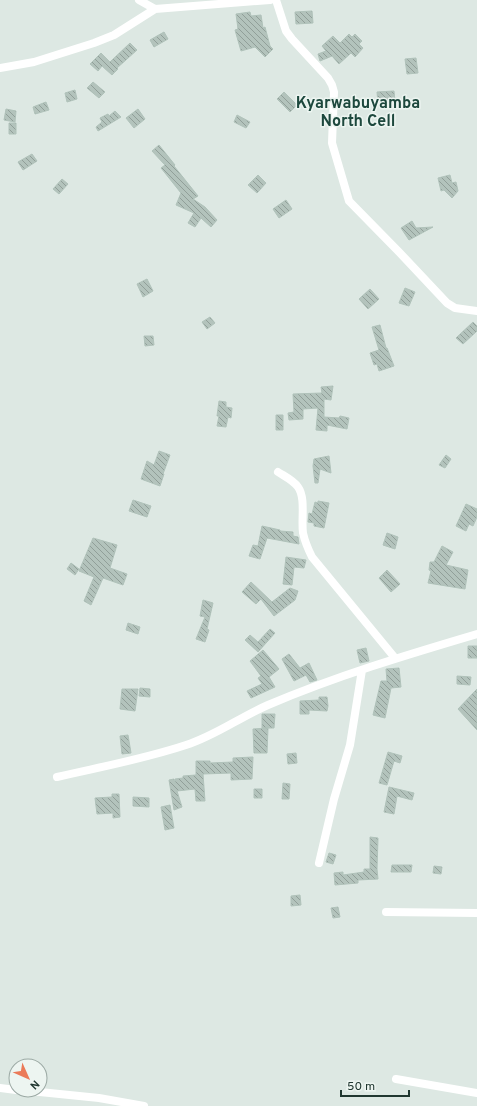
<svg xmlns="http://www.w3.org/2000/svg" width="477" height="1106" viewBox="0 0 477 1106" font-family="Overpass,sans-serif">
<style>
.building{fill:url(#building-back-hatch);stroke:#b0c2ba}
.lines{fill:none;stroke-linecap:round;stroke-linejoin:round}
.minor{stroke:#fff;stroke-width:8}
.labels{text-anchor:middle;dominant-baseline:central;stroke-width:3;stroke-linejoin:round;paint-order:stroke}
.quarter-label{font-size:16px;font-weight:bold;fill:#1d483d;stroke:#edf5f1}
</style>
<defs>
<pattern id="building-back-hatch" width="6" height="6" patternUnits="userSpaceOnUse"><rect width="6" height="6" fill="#b3c3bc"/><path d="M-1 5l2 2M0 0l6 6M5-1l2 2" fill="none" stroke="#919f99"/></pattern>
</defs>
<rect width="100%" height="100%" fill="#dde8e3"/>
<path class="building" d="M312,11L313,23L296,24L295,12Z
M250,12L251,16L261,15L263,28L265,27L270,46L273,49L265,57L255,47L241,51L235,30L238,29L236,14Z
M164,32L168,39L154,47L150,40Z
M349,34L352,37L355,34L362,41L359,44L363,48L355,57L351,53L339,64L332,56L320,61L318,54L326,51L322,46L333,36L340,43Z
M130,43L137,50L117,68L118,69L112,75L102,66L98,71L90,64L101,53L110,62Z
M416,58L418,73L407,74L405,59Z
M93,82L105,92L99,98L87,88Z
M75,90L77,99L67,102L65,93Z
M394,91L395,102L378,103L377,92Z
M284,92L297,105L290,112L277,99Z
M46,102L49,110L35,114L33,107Z
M6,109L16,111L15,122L4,120Z
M138,109L145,119L134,128L126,118Z
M115,111L121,117L98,131L96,127L102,122L100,118L108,114L109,116Z
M237,115L250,122L246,128L234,122Z
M9,123H16V134H9Z
M159,145L175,165L174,166L198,196L193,199L205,207L217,220L211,227L201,218L195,227L188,223L194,213L176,205L181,193L161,168L165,165L152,151Z
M32,154L37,161L23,170L18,162Z
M258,175L266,183L257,193L248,185Z
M450,175L452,183L456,182L458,191L452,198L444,190L441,191L438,178Z
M62,179L68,184L59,194L53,189Z
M286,200L292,209L279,218L273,209Z
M412,221L416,228L433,227L409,240L401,228Z
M147,279L153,291L143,297L137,284Z
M405,288L415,292L409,306L399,303Z
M370,289L379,299L368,309L359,299Z
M210,317L215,323L207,329L202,322Z
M473,322L477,326V331L463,344L456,338Z
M380,325L386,348H387L394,366L379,371L377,364L374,365L370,353L379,350L372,327Z
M144,336H153L154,345L145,346Z
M333,386L331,400L324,399V417L339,418L340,416L349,418L347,429L327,425V431L316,430L318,408L303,409V419L289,420L288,413L294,412L293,394L322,393L321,387Z
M219,401L226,402V407L232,408L231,418L228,417L226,427L217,426L219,416H217Z
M276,415H283V430H276Z
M159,451L170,455L163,474H164L160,486L141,479L147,461L154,465Z
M446,455L451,459L445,468L439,465Z
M329,456L331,473L320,469L318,483H315L313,466L314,459Z
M133,500L151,506L147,517L129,511Z
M318,501L329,503L324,528L314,526V523L308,522L309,513L312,514L315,502L318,503Z
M466,504L477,509V517L473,526L469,524L466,531L456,526Z
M262,526L280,530V531L293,532V536L298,537L299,544L267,538L260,559L249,556L253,545L258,546Z
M387,533L398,537L395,549L383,545Z
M93,538L117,545L110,568L127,574L123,585L103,578L91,605L84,601L94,577L79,571Z
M442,546L453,552L446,565L468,570L465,589L428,583L431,571L429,570L430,562H434Z
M286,557L306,560L304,568L294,567L292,585L283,584Z
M71,563L79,569L75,575L67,569Z
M387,570L400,584L391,592L379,578Z
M251,582L272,602L290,588L298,591L295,600L274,616L261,599L256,604L242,592Z
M203,600L213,603L207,629L209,630L205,642L196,639L205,617L200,616Z
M128,623L140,627L138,634L126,630Z
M270,629L275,633L258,652L245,640L250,635L258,642Z
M468,646H477V658H468Z
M366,648L369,661L360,663L357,650Z
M263,650L279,669L269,677L275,687L251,698L247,691L262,684L258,678L261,676L250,661Z
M289,654L300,668L309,663L317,680L310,682L306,675L294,681L282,659Z
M399,668L401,687L391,688L385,718L373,715L381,681H387L386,669Z
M457,676L471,677L470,685L457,684Z
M140,688L150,689V697L139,696Z
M122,689H138L135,711L120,709Z
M477,689V730L458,709Z
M319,697H327L328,706L327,711L309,710V714H300V701L319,700Z
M262,714H275L274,728H262Z
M268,728L267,753H254L253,729Z
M128,735L131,753L122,754L120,736Z
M388,752L402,756L400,763L394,761L387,785L379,783Z
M296,753L297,763L288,764L287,754Z
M253,757L252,779L231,780V773L203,774L205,801H196L195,789L177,791L182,807L174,810L169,780L174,779L175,784V779L183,778V776L196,775V761H210V763L233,762V758Z
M283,783L290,784L289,799H282Z
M389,787L414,793L412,800L397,796L394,814L384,812Z
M254,789H262V798H254Z
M112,794H119L120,817L113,818V813L97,814L95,798L112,797Z
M133,797L149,798V807L133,806Z
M170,805L174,828L165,830L161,807Z
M370,837L378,838L377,869L378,879L358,880V883L335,885L334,873L343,872V875L364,872V869H370Z
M329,853L336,855L333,864L326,862Z
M392,865H412L411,872H391Z
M434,866L442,867L441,874L433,873Z
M300,895L301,905L291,906V896Z
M338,907L340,917L333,918L331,908Z"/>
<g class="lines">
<path class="minor" d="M139,0L155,9
M276,0L286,31L292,39L328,78L332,85L334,92L332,143L349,201L399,252L447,303L455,308L477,311
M0,68L34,62L94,43L114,35L155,9L270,0
M278,472C284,476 293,480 298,487C306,498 301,520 303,533C305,542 308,549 312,557L395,658
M57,777C100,767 144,759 186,745C215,736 240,717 268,705C336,676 406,655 477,634
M319,863L334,799L350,745L362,670
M386,912L477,913
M396,1079L477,1093
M0,1088L16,1090
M20,1090L99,1098L144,1106"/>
</g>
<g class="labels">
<g class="quarter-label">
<text x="358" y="104">Kyarwabuyamba<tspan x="358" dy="18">North Cell</tspan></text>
</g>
</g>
<g transform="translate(28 1078) rotate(135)"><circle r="19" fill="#edf5f1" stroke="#9ba9a4"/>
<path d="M0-3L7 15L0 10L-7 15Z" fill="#eb7a58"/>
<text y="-6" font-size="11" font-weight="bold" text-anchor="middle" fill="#203730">N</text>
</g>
<path d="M341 1090v6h68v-6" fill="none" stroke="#203730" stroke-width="2"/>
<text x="347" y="1090" font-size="12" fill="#203730" stroke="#edf5f1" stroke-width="3" paint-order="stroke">50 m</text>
</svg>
